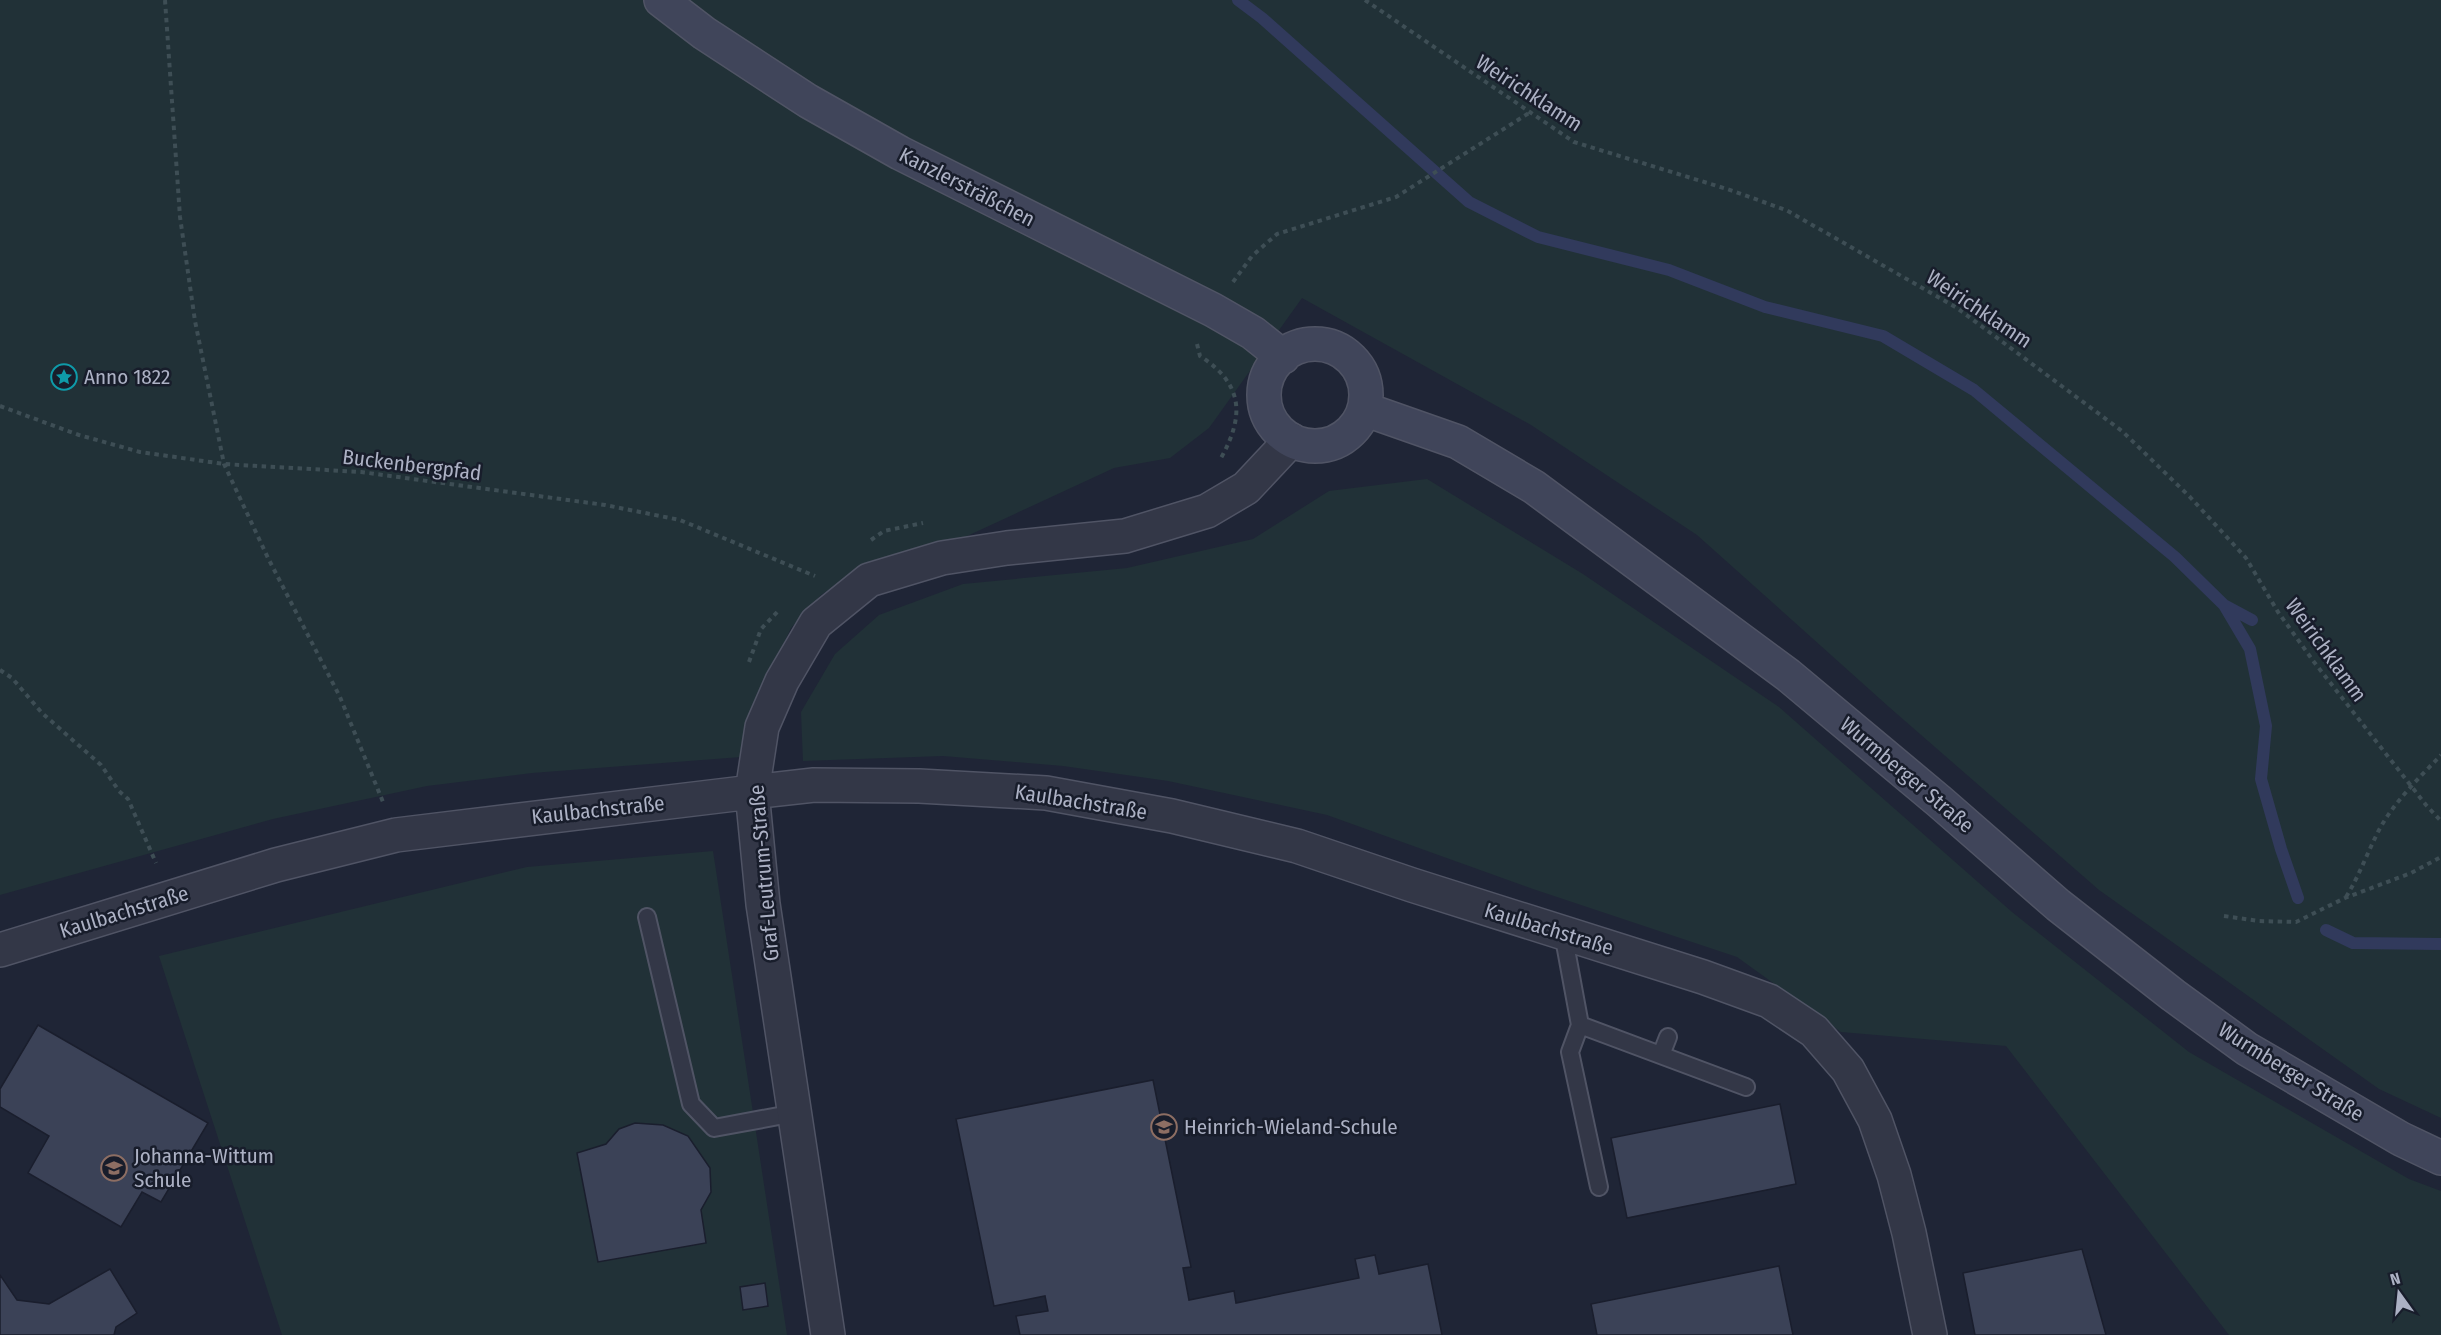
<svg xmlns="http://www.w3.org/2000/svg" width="2441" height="1335" viewBox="0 0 2441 1335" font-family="'Fira Sans Condensed',sans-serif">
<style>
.green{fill:#213137}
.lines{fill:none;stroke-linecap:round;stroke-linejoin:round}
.stream{stroke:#313a5c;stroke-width:12}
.building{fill:#3b4257;stroke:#1a1e2d;stroke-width:1.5}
.service-casing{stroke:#505465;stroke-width:20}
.minor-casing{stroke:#505465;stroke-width:36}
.secondary-casing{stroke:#505465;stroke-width:36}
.path{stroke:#3e4e55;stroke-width:4;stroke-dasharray:4.5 4.5;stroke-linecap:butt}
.service{stroke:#333747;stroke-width:16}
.minor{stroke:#333747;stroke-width:33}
.secondary{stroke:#40455a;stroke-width:33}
.labels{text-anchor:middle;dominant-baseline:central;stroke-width:5;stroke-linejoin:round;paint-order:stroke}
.street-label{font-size:21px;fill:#acb1c4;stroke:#181d2b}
.poi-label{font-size:21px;fill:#acb1c4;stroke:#181d2b;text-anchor:start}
</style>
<rect width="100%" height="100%" fill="#1f2536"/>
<path class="green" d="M0,0H2441V1118L2379,1089L2099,890L1889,707L1697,535L1531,425L1302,298L1209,428L1170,458L1114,468L939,549L871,562L821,595L791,628L762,690L741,757L532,773L427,786L273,819L0,895Z
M1427,479L1583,574L1779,707L2012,912L2189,1052L2409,1179L2441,1191V1335H2229L2006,1046L1841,1032L1737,957L1533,889L1327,815L1168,781L1063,766L943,756L803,761L801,712L835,654L879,615L963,584L1127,568L1253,539L1329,491Z
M713,851L787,1335H282L159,956L527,867Z"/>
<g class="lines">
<path class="stream" d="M1238,0L1262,18L1469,202L1538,237L1669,270L1765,307L1883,336L1974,390L2175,557L2224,605L2250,649L2266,726L2261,779L2281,849L2298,898
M2224,605L2252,620
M2326,930L2353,943L2441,944"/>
</g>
<path class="building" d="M38,1025L208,1123L161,1202L142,1192L121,1227L28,1173L49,1136L0,1107V1089Z
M1153,1080L1191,1267L1183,1268L1189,1300L1234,1291L1236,1303L1359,1278L1355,1259L1375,1255L1379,1274L1428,1264L1442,1335H1020L1016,1316L1048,1311L1045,1296L994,1306L956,1119Z
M1780,1104L1796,1184L1627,1218L1611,1138Z
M635,1123L663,1125L688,1136L710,1168L711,1192L701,1210L706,1243L598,1262L577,1153L606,1144L619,1129Z
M2082,1249L2106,1335H1975L1963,1273Z
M1779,1266L1793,1335H1597L1591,1304Z
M110,1269L137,1313L116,1327L114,1335H0V1275L17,1300L49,1304Z
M765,1283L768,1306L743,1310L740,1287Z"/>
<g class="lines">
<g class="service-casing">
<path id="service" d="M647,917L691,1104L714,1128L795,1113
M1563,933L1580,1025L1746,1087
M1580,1025L1570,1052L1599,1187
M1661,1055L1668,1037"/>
</g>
<g class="minor-casing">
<path id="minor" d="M0,950L276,865L396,835L752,792L814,785L919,786L1046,793L1172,816L1297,846L1412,885L1703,977L1769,1001L1814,1031L1848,1070L1875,1120L1894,1175L1909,1233L1930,1335
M828,1335L763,904L752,792L762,727L782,681L816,623L869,580L942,558L1007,548L1125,536L1207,511L1246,488L1291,440"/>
</g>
<g class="secondary-casing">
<path id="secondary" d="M661,0L704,33L808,101L900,153L1213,310L1253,333L1283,357
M1264 395a51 51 0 1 1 102 0a51 51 0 1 1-102 0Z
M1364,409L1458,442L1534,487L1788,675L1940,802L2058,905L2173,995L2247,1049L2401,1139L2441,1158"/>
</g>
<path class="path" d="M165,0L180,217L195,321L224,464L268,558L340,697L383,802
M1365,0L1574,142L1727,189L1786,210L1844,243L1957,308L2122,431L2190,497L2246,558L2278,612L2314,662L2426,805L2441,821
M1233,282L1252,256L1277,234L1396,197L1529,113
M1197,344L1200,356C1243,384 1245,415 1221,458
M0,406L79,435L140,452L224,464L361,472L605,505L680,520L815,576
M871,540L884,531L923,523
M749,662L761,629L779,610
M0,670L12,678L42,713L101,765L119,791L128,799L156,863
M2346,897C2359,876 2366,856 2377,834C2391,805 2419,778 2441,755
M2224,916L2259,921L2296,922L2345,898L2411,873L2441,857"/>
<use href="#service" class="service"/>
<use href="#minor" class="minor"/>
<use href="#secondary" class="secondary"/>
</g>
<defs>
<g id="sight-ring" transform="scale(1.35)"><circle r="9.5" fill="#181d2b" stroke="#0f9aa8" stroke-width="1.5"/><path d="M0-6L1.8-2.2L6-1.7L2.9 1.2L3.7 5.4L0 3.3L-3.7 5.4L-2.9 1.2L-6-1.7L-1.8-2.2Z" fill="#0f9aa8"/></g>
<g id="university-ring" transform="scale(1.35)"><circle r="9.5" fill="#181d2b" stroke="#8d6e63" stroke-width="1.5"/><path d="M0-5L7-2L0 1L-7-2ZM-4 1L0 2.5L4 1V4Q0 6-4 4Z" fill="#8d6e63"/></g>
<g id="school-ring" transform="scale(1.35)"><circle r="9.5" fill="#181d2b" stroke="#8d6e63" stroke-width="1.5"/><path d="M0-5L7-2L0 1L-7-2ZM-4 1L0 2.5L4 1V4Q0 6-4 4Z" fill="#8d6e63"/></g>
</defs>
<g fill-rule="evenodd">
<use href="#sight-ring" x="64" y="377"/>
<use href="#university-ring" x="1164" y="1127"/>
<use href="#school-ring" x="114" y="1168"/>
</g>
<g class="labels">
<g class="street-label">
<text transform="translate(1529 93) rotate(33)">Weirichklamm</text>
<text transform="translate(967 187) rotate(27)">Kanzlersträßchen</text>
<text transform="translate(1979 309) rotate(34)">Weirichklamm</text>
<text transform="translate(412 465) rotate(7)">Buckenbergpfad</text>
<text transform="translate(2326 650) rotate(54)">Weirichklamm</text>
<text transform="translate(1907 775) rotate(40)">Wurmberger Straße</text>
<text transform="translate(1081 802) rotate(9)">Kaulbachstraße</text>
<text transform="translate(598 810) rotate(-6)">Kaulbachstraße</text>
<text transform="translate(764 873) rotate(-95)">Graf-Leutrum-Straße</text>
<text transform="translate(124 912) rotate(-17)">Kaulbachstraße</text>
<text transform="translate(1549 929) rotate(17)">Kaulbachstraße</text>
<text transform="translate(2291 1072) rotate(32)">Wurmberger Straße</text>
</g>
<g class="poi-label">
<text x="84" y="377">Anno 1822</text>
<text x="1184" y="1127">Heinrich-Wieland-Schule</text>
<text x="134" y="1156">Johanna-Wittum<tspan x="134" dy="24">Schule</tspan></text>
</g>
</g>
<g transform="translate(2399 1293) rotate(345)" stroke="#181d2b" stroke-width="4.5" paint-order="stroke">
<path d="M0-4.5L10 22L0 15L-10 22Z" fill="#acb1c4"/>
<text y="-9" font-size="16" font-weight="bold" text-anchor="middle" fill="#acb1c4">N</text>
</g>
</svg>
